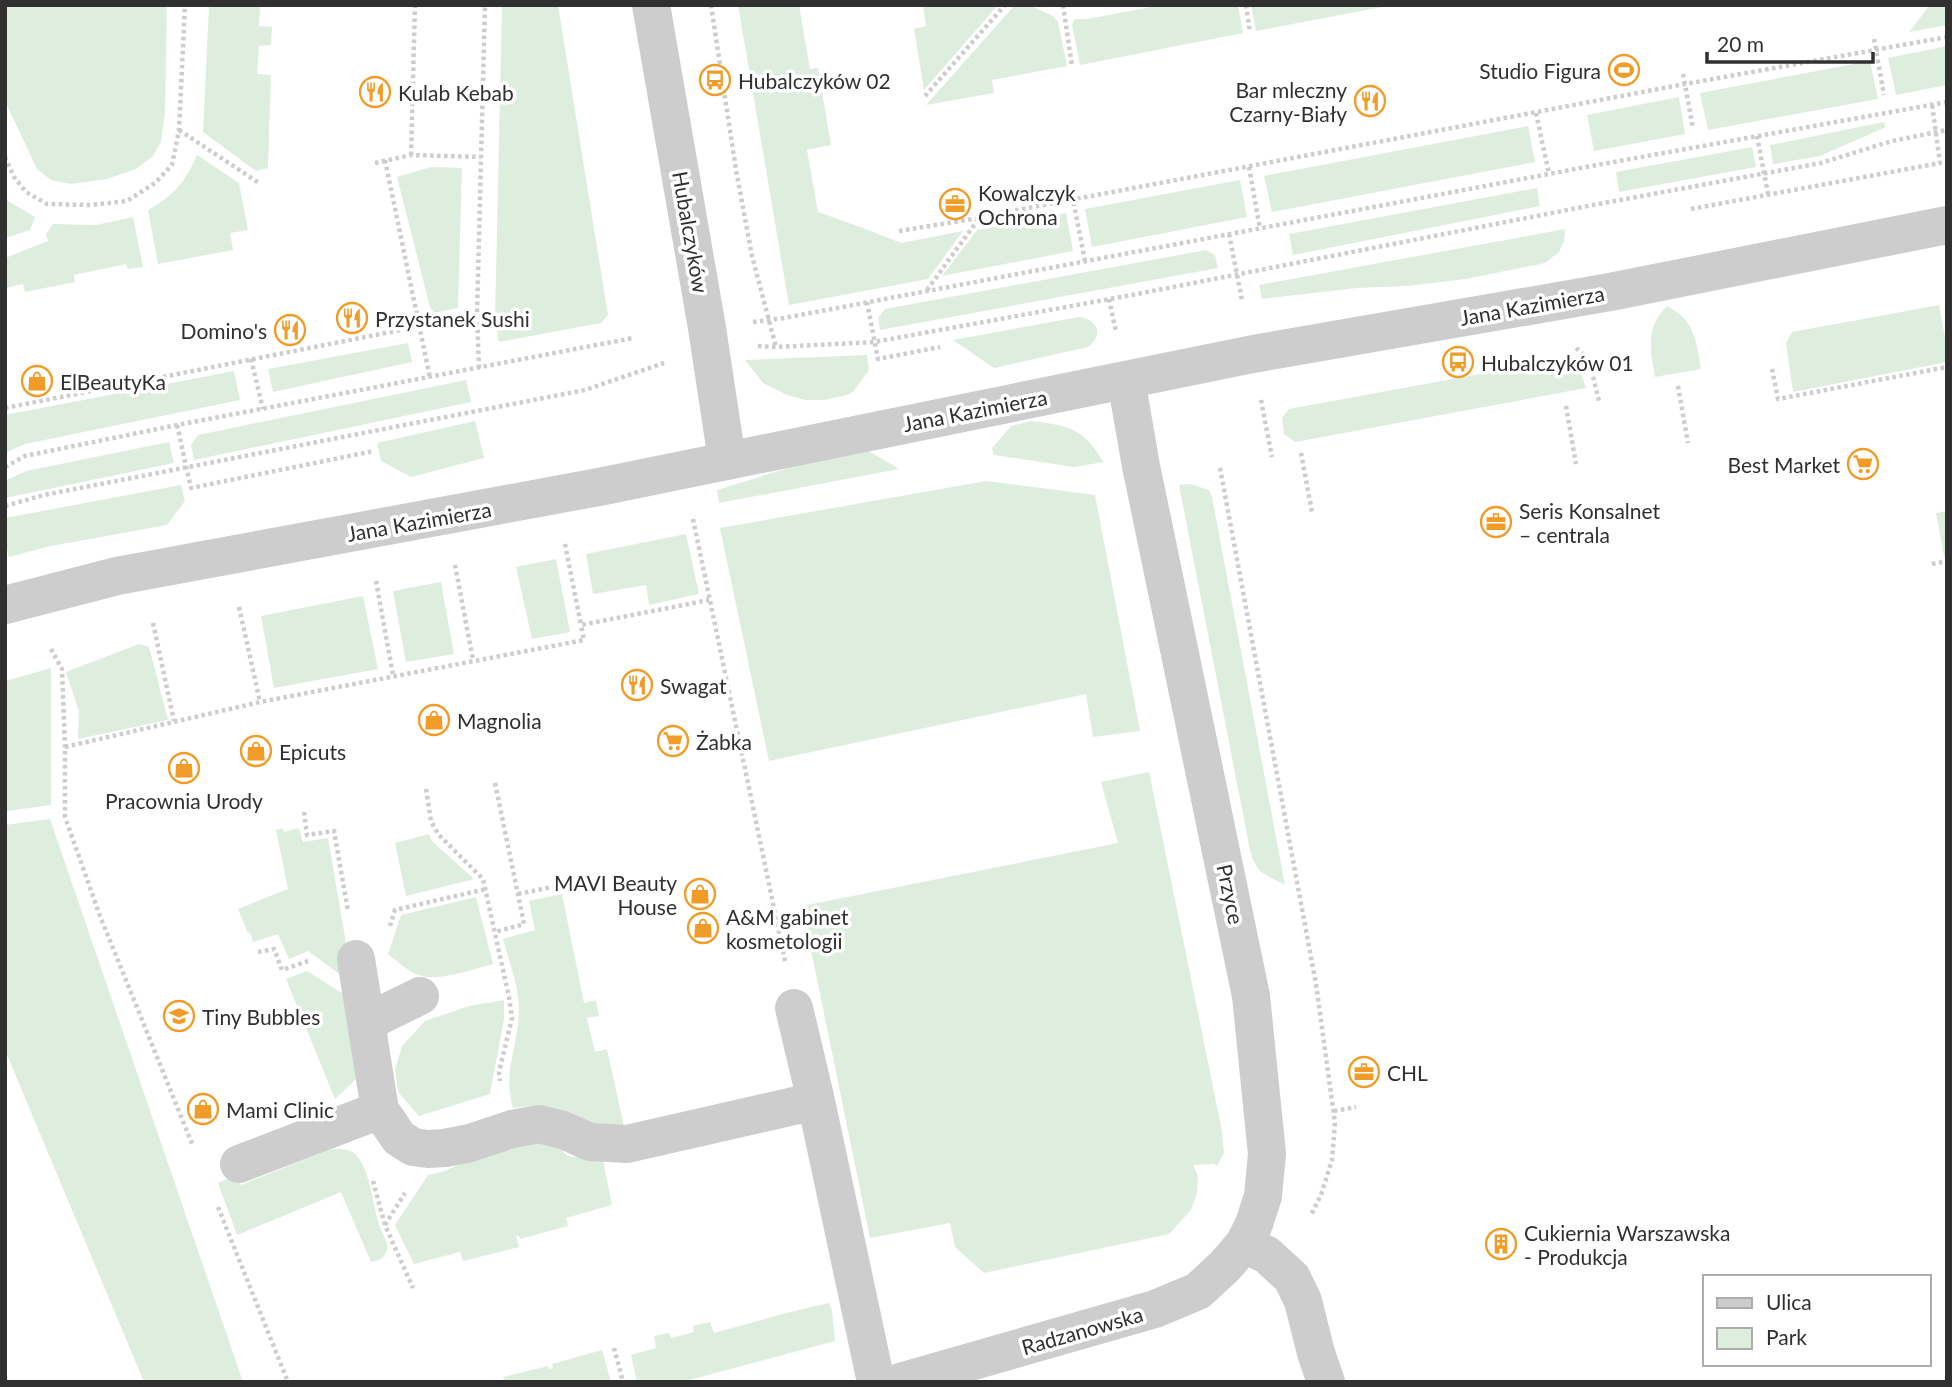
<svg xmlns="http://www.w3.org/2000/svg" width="1952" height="1387" viewBox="0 0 1952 1387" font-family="Lato,sans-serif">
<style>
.green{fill:#ddeedf}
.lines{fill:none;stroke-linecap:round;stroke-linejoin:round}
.path{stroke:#cdcdcd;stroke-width:4.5;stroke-dasharray:3.5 3.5;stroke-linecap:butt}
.minor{stroke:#cdcdcd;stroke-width:38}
.labels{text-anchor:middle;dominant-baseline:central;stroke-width:7;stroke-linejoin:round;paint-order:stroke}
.poi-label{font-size:21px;fill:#303030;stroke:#fff;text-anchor:start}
.street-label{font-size:21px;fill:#303030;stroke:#fff}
</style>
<rect width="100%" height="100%" fill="#fff"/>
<path class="green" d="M5,5H167L165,112L161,142L153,156L136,169L107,179L71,184L51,180L37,169L5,101Z
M209,5H260L259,26L272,27L271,45L259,46L257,74L271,75L268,168L256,171L203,132Z
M502,5H558L608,315L601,323L499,342L495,319Z
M738,5H782V7L799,5L810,69L818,68L831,145L807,150L818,212L863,228L901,243L963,231L928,279L789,305Z
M923,5H998L924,90L914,29L926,26Z
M1015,5H1029L1053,16L1058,22L1067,66L992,80L994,93L926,105Z
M1162,5H1238L1243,33L1080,65L1072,24L1075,19H1087Z
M1251,5H1393L1256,31Z
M1930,5H1947V25L1909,32Z
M1947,46V85L1896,95L1888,58Z
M1870,61L1878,99L1708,130L1700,93Z
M1679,97L1685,134L1594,151L1587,115Z
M1884,122L1886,127L1820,156L1773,164L1770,145Z
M1528,126L1535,162L1272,212L1264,176Z
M1752,147L1756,167L1619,192L1616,172Z
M197,155L239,183L248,230L230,233L233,250L158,264L148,210C173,196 185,183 197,155Z
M431,167L462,168L458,308L434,313L430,307L397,177Z
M1240,180L1247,217L1092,247L1085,209Z
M1537,188L1540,206L1293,255L1289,234Z
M5,199L35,217L30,230L5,238Z
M1066,213L1073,251L942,276L977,230Z
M133,217L143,267L128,269L126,264L74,275L75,282L25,292L23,284L5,288V258L48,241L46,234L53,224L96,225Z
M1565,229L1564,241L1559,252L1545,263L1466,279L1407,286L1357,288L1262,299L1259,285Z
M1206,250L1215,255L1218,268L880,330L878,318L885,309Z
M1939,305L1947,348V362L1793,392L1786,343L1792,332Z
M1667,306C1695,320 1696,341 1701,369L1655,377C1650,349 1645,328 1667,306Z
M1079,317C1098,319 1104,335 1088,347L994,368L953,340Z
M408,343L412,362L273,392L268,369Z
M867,355L869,370L853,392L847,395L824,400H805L787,395L763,383L745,360Z
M1572,357L1578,365L1586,388L1295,442L1284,434L1282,418L1289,409Z
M234,371L240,400L25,444L5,453V415Z
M466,380L471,402L194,460L191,445L198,435Z
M475,421L484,458L411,477L381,461L377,443Z
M1031,421C1049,423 1072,425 1086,439C1093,445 1098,454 1104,462L1074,467L994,455L992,448L1011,426Z
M169,442L174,463L5,498V481L26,471Z
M869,451L899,469L719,503L717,490L798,465Z
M986,481L1095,495L1140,731L1093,737L1086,694L769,761L720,528Z
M1190,484L1209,490L1212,497L1285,885C1264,873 1257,875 1250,850L1179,485Z
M181,485L185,501L167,525L46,547L9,557L5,541V518Z
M1947,511V555L1944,556L1936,513Z
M686,534L699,594L649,605L646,585L593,594L586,554Z
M556,559L570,632L532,639L516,567Z
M441,582L454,654L406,662L393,591Z
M363,596L378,669L274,688L261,616Z
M139,644L149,647L168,720L78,739L79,712L66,672Z
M51,668V805L7,811L5,681Z
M1149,772L1222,1131L1224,1153L1217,1166L1214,1164L1193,1165L1198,1176L1197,1193L1191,1210L1169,1234L984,1273L955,1247L950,1223L870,1238L802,906L1118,843L1101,782Z
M50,819L243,1382H144L5,1050V825Z
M283,828L284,832L299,828L303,842L328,838L353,984L308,951L289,959L278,934L253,942L250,932L248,933L238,909L288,889L276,830Z
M429,834L432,841L474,879L406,896L395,843Z
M562,894L584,1003L596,1000L599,1016L587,1018L595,1052L607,1049L624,1127L593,1126L556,1110L538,1105L513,1108C502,1070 519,1046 519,1009C519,986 509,962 503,939L535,930L529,901Z
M476,897L493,964C473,969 448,979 426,977C412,975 399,963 388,954L401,915Z
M307,971L356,1002L361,1069L355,1080L335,1099L286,979Z
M504,1000V1019L490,1094L419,1116L398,1092L395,1070L402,1046L425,1021L469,1006Z
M540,1142L560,1149L568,1156L603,1160L612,1205L566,1218L568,1226L520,1239L519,1236H516L519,1247L463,1261L460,1252L414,1264L395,1225L428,1175C443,1173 451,1168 464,1162C489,1151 514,1145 540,1142Z
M331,1149C340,1149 351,1148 357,1156C370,1171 373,1205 379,1224C381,1233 389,1241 387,1250C384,1259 379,1260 371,1262L341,1192L237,1235L218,1183L235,1175L241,1185Z
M829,1303L832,1311L835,1341L682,1382H637L631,1355L656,1348L654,1336L669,1333L671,1338L694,1332L693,1326L710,1322L714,1333L794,1311Z
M602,1350L611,1382H505L503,1377L548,1366L549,1369L553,1368L552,1364Z"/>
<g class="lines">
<path class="path" d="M711,5L736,170L752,256L776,347
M1063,5L1072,66
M1246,5L1250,32
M1874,39L1884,95
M1683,74L1693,128
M925,96L1005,5
M1536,113L1549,174
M179,130L259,183
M1757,136L1768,194
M411,155L415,5
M5,157L14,177L26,192L47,204L91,205L127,201L155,183L172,165L179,130L185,5
M385,160L430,378
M375,163L411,155L481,157
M1249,167L1260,229
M1071,189L1085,261
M1691,209L1940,163L1932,104
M899,231L979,218
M1229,234L1242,300
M927,290L980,217L1685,84L1947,37
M1109,299L1116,332
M867,302L878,359L940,347
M753,322L784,318L1586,167L1947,102
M758,346L776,347L874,342L1132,295L1593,205L1821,163L1892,141L1947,130
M1576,348L1589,360L1599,401
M251,359L263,409
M479,368L477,315L485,5
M1772,369L1778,399L1947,367
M1678,386L1688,443
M1261,400L1272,457
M1566,406L1576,464
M5,408L477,315
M177,425L191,488L374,451
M1301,453L1312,512
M5,467L25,456L177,425L633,338
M1220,468L1316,984L1335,1123L1332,1160L1321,1195L1311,1215
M5,506L44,495L585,390L664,363
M693,519L785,961
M565,544L581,625L709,600
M1932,564L1947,561
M455,565L473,660
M376,581L393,675
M239,607L260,702
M153,623L174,721
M51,649L62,669L65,747V817L100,916L193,1146
M65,747L260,702L584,640L581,625
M495,783L524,924L495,932
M426,789L431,821L438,834L483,879L509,997L512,1018L499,1072L500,1081
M304,812L307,835L334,831L348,911
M518,894L586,880
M390,926L395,910L486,889
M258,952L274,949L282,970L308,961
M1334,1111L1356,1107
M373,1181L385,1225L413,1288
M218,1207L288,1382
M385,1225L405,1193
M614,1348L623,1382"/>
<path class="minor" d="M651,5L707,328L727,460
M5,605L117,576L604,486L1253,354L1610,292L1947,225
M356,959L380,1110L399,1138L413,1147L428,1149L445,1148L470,1143L512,1129L539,1124L563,1130L590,1142L627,1144L816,1101L876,1382
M794,1008L816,1101
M367,1022L420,996
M239,1164L380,1110
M1244,1244L1267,1255L1292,1278L1303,1301L1316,1353L1326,1382
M900,1382L1155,1309L1198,1291L1225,1266L1244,1244L1254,1224L1263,1196L1267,1154L1251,996L1141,466L1126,380"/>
</g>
<defs>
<g id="stadium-ring" transform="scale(1.575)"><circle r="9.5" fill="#fff" stroke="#f19c29" stroke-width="1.5"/><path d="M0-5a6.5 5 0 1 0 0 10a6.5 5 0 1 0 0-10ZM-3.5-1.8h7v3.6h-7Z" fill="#f19c29"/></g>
<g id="bus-ring" transform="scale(1.575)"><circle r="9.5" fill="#fff" stroke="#f19c29" stroke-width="1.5"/><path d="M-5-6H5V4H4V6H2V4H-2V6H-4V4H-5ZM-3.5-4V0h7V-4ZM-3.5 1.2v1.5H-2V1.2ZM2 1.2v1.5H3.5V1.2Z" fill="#f19c29"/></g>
<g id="restaurant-ring" transform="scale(1.575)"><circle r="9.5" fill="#fff" stroke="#f19c29" stroke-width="1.5"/><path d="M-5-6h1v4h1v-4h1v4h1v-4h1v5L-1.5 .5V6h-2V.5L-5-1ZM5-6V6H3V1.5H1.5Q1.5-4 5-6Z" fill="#f19c29"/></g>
<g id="office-ring" transform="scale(1.575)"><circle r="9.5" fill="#fff" stroke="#f19c29" stroke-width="1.5"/><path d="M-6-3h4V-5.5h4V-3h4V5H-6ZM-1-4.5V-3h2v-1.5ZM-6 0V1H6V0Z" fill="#f19c29"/></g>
<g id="shop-ring" transform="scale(1.575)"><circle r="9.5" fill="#fff" stroke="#f19c29" stroke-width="1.5"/><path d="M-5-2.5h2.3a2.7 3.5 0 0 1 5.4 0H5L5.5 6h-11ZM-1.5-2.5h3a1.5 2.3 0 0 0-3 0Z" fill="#f19c29"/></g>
<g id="supermarket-ring" transform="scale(1.575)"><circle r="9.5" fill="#fff" stroke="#f19c29" stroke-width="1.5"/><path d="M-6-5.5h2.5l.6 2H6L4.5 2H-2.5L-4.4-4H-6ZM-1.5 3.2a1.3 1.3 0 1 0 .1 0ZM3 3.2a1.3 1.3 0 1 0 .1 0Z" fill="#f19c29"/></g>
<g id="school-ring" transform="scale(1.575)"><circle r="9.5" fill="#fff" stroke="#f19c29" stroke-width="1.5"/><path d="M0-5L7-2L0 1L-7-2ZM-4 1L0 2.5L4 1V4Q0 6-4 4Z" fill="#f19c29"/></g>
<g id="building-ring" transform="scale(1.575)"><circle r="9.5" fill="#fff" stroke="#f19c29" stroke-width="1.5"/><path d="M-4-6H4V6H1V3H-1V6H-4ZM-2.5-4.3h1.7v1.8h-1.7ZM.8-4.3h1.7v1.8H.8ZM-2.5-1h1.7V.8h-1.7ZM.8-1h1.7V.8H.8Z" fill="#f19c29"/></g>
</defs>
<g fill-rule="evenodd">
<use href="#stadium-ring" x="1624" y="70"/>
<use href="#bus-ring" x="715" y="80"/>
<use href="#restaurant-ring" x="375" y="92"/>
<use href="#restaurant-ring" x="1370" y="101"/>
<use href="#office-ring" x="955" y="204"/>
<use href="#restaurant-ring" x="352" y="318"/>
<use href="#restaurant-ring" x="290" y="330"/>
<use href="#bus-ring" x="1458" y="362"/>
<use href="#shop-ring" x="37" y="381"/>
<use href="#supermarket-ring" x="1863" y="464"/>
<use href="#office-ring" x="1496" y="522"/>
<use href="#restaurant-ring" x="637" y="685"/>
<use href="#shop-ring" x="434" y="720"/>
<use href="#supermarket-ring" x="673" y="741"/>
<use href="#shop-ring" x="256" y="751"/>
<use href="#shop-ring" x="184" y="768"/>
<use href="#shop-ring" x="700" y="894"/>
<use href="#shop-ring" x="703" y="928"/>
<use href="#school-ring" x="179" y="1016"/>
<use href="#office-ring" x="1364" y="1072"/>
<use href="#shop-ring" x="203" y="1109"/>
<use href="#building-ring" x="1501" y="1244"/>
</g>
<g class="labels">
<g class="poi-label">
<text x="1601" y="70" text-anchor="end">Studio Figura</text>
<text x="738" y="80">Hubalczyków 02</text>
<text x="1347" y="89" text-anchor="end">Bar mleczny<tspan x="1347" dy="24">Czarny-Biały</tspan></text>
<text x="398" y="92">Kulab Kebab</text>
<text x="978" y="192">Kowalczyk<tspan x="978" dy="24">Ochrona</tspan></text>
<text x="375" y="318">Przystanek Sushi</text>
<text x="267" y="330" text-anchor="end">Domino's</text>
<text x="1481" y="362">Hubalczyków 01</text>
<text x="60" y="381">ElBeautyKa</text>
<text x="1840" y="464" text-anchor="end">Best Market</text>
<text x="1519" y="510">Seris Konsalnet<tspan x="1519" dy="24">– centrala</tspan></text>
<text x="660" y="685">Swagat</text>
<text x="457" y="720">Magnolia</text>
<text x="696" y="741">Żabka</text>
<text x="279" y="751">Epicuts</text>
<text x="184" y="800" text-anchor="middle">Pracownia Urody</text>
<text x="677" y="882" text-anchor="end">MAVI Beauty<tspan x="677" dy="24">House</tspan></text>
<text x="726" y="916">A&amp;M gabinet<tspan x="726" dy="24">kosmetologii</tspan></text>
<text x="202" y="1016">Tiny Bubbles</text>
<text x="1387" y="1072">CHL</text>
<text x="226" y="1109">Mami Clinic</text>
<text x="1524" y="1232">Cukiernia Warszawska<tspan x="1524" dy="24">- Produkcja</tspan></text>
</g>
<g class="street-label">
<text transform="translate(691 232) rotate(80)">Hubalczyków</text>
<text transform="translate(1532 305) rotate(-10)">Jana Kazimierza</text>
<text transform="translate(975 410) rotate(-11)">Jana Kazimierza</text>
<text transform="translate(419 521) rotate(-10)">Jana Kazimierza</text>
<text transform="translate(1231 894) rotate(78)">Przyce</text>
<text transform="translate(1082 1330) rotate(-16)">Radzanowska</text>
</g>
</g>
<rect width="1952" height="1387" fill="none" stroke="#303030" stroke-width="14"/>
<rect x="1703" y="1275" width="228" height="91" fill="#ffffff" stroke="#acacac" stroke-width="2"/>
<rect x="1717" y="1298" width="35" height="10" fill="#cdcdcd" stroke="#acacac" stroke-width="2"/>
<text x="1766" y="1310" font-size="21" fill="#303030">Ulica</text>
<rect x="1717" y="1328" width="35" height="21" fill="#ddeedf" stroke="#acacac" stroke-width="2"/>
<text x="1766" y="1345" font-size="21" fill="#303030">Park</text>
<path d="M1707 52v10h166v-10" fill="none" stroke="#303030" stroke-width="3.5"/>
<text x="1717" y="52" font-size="21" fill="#303030" stroke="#ffffff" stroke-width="5" paint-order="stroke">20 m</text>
</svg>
